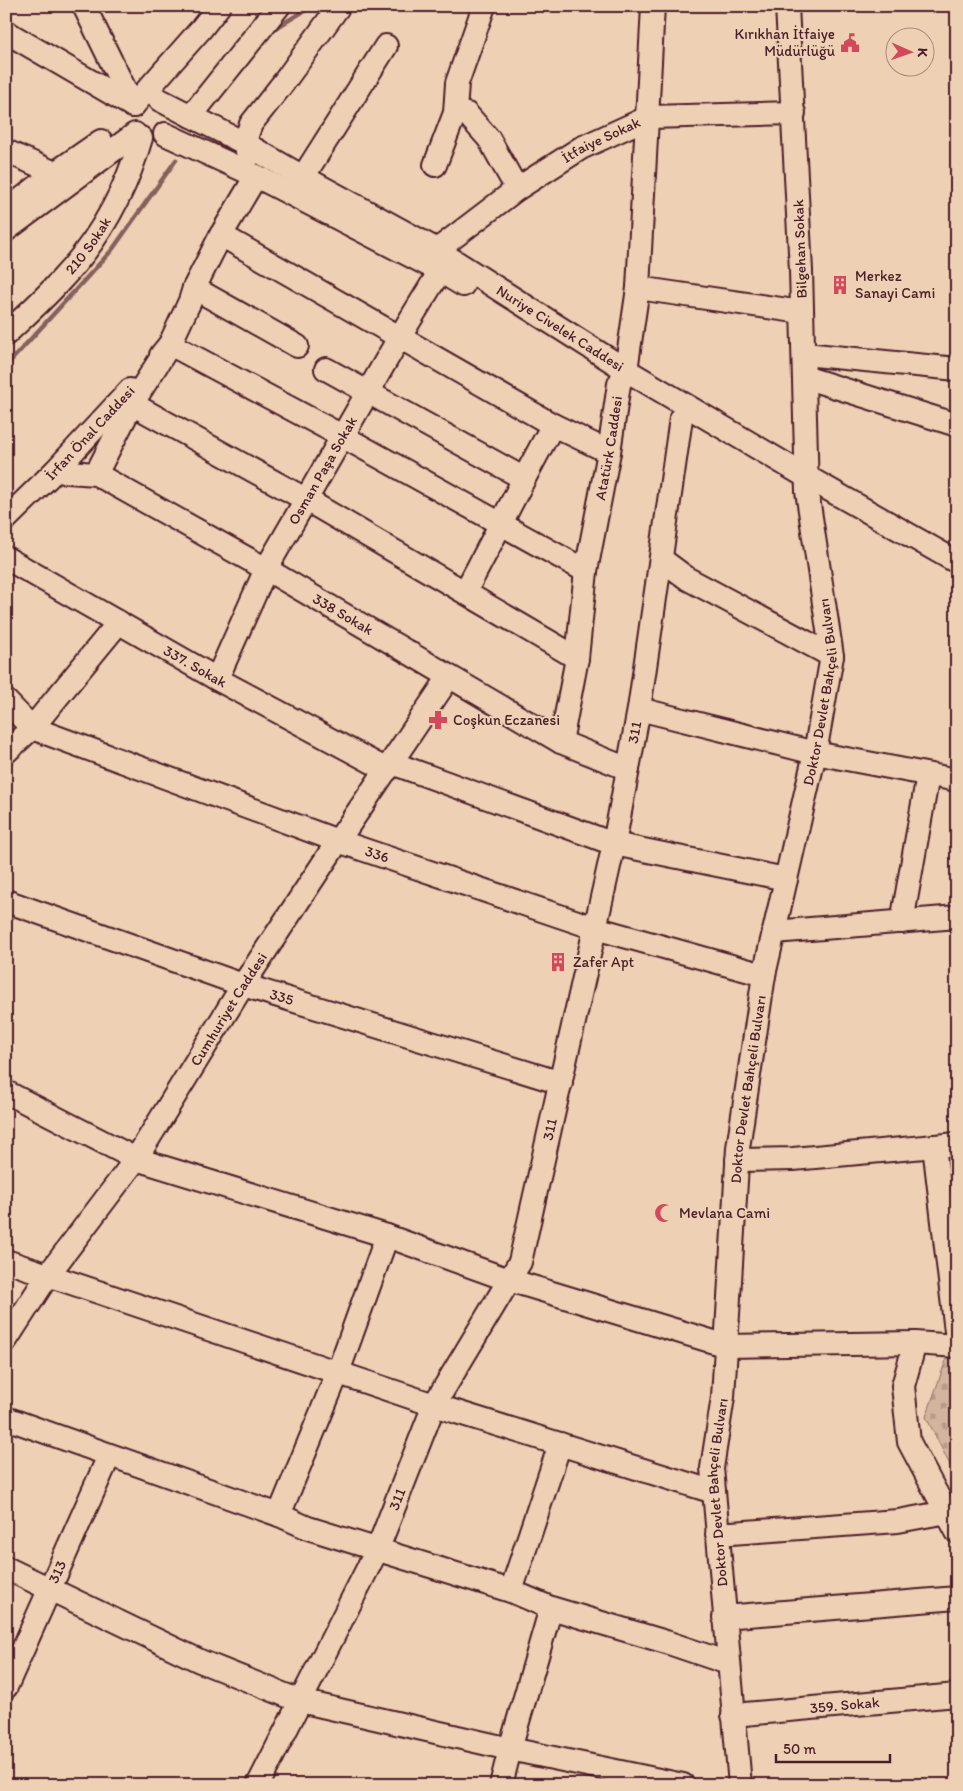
<svg xmlns="http://www.w3.org/2000/svg" width="963" height="1791" viewBox="0 0 963 1791" font-family="Itim,sans-serif">
<style>
.cemetery{fill:url(#cemetery-stones);stroke:#8e6a64}
.lines{fill:none;stroke-linecap:round;stroke-linejoin:round}
.stream{stroke:#85605d;stroke-width:4.5}
.minor-casing{stroke:#4a1f2b;stroke-width:26}
.minor{stroke:#eed1b4;stroke-width:22}
.labels{text-anchor:middle;dominant-baseline:central;stroke-width:4;stroke-linejoin:round;paint-order:stroke}
.poi-label{font-size:15px;fill:#4a1f2b;stroke:#eed1b4;text-anchor:start}
.street-label{font-size:15px;fill:#4a1f2b;stroke:#eed1b4}
</style>
<defs>
<pattern id="cemetery-stones" width="16" height="16" patternUnits="userSpaceOnUse" patternTransform="scale(1.25)"><rect width="16" height="16" fill="#d3b49e"/><path d="M2 7V4a2 2 0 0 1 4 0v3zM10 15v-3a2 2 0 0 1 4 0v3z" fill="#b79a88"/></pattern>
</defs>
<rect width="100%" height="100%" fill="#eed1b4"/>
<filter id="ink" filterUnits="userSpaceOnUse"><feTurbulence type="fractalNoise" baseFrequency=".02" numOctaves="2"/><feDisplacementMap in="SourceGraphic" scale="10" xChannelSelector="R" yChannelSelector="G"/><feConvolveMatrix kernelMatrix="1 2 1 2 8 2 1 2 1" color-interpolation-filters="sRGB"/></filter>
<g filter="url(#ink)">
<path class="cemetery" d="M947,1357H957V1479L926,1417Z"/>
<g class="lines">
<path class="stream" d="M274,29L304,11L308,6
M6,366L112,250L176,160"/>
<g class="minor-casing">
<g id="minor">
<path d="M84,6L133,106"/>
<path d="M6,32L133,106"/>
<path id="s1" d="M160,100L244,143L303,177L437,250L626,370L807,477L957,562"/>
<path d="M133,106L201,29L219,6"/>
<path d="M455,113L467,114L489,139L517,189"/>
<path d="M191,116L279,6"/>
<path d="M165,134L256,176L440,271L463,285"/>
<path d="M6,151L55,173"/>
<path d="M249,156L244,143L251,124L284,82L339,6"/>
<path d="M435,165L455,113L457,83L484,6"/>
<path d="M303,177L386,46"/>
<path d="M6,211L55,173L101,141"/>
<path d="M6,230L135,134"/>
<path d="M221,235L553,425L609,452"/>
<path d="M194,288L297,346"/>
<path d="M638,288L802,312"/>
<path id="s2" d="M6,334C25,316 44,299 61,280C99,240 126,191 141,138"/>
<path d="M804,354L957,369"/>
<path d="M161,355L170,344L190,301L194,288L221,235L256,176"/>
<path d="M326,369L523,478"/>
<path d="M804,377L957,425"/>
<path d="M132,404L305,499L577,658"/>
<path id="s3" d="M55,471L96,474L266,569L561,742L628,769"/>
<path d="M96,474L132,404L170,344L342,436L586,571"/>
<path d="M6,519L55,471L130,390"/>
<path id="s4" d="M6,558L217,679L387,770"/>
<path d="M661,559L688,579L832,656"/>
<path d="M465,592C495,537 522,480 553,425"/>
<path id="s5" d="M217,679L266,569L399,338L440,271L437,250L517,189L581,148L649,117L794,113"/>
<path id="s6" d="M6,701L32,728L338,841L595,928L764,975"/>
<path d="M639,709L815,753L957,780"/>
<path id="s7" d="M561,742L577,658L586,571L609,452L619,384L626,370L638,288L653,6"/>
<path d="M6,752L32,728L119,622"/>
<path d="M392,763L614,844L786,879"/>
<path id="s8" d="M6,901L243,985L561,1083"/>
<path d="M902,922L928,775"/>
<path d="M774,932L957,917"/>
<path d="M6,1092L136,1159L387,1236L509,1280L727,1346L915,1343L957,1346"/>
<path d="M934,1146L957,1340"/>
<path d="M737,1160L793,1159L957,1144"/>
<path d="M6,1261L434,1405L714,1492"/>
<path id="s9" d="M6,1340L48,1275L136,1159L243,985L338,841L449,677"/>
<path d="M915,1343L903,1386L909,1442L957,1532"/>
<path d="M6,1418L279,1515L308,1528L511,1591L551,1608L666,1642L728,1663"/>
<path d="M279,1515L338,1372L387,1236"/>
<path d="M717,1534L898,1521L947,1512"/>
<path d="M6,1568L200,1661L300,1701L510,1749L683,1785"/>
<path d="M511,1591L560,1444"/>
<path d="M724,1617L957,1598"/>
<path id="s10" d="M6,1687L109,1456"/>
<path id="s11" d="M733,1715L957,1695"/>
<path id="s12" d="M258,1785L378,1548L434,1405L520,1262L614,844L628,769L639,709L681,418"/>
<path d="M501,1785L510,1749L551,1608"/>
<path id="s13" d="M740,1785L712,1468L723,1397L738,1148L764,975L815,753L832,656L807,491L801,271L787,6"/>
</g>
</g>
<use href="#minor" class="minor"/>
</g>
</g>
<defs>
<g id="civic-bare" transform="scale(1.5)"><path d="M-.6-6.5H3V-4.5H.6V-3L4-1V1h2V6H-6V1h2V-1L-.6-3ZM-1.2 2.5V6h2.4V2.5Z" fill="#d1495b" stroke="#eed1b4" stroke-width="2.5" paint-order="stroke"/></g>
<g id="building-bare" transform="scale(1.5)"><path d="M-4-6H4V6H1V3H-1V6H-4ZM-2.5-4.3h1.7v1.8h-1.7ZM.8-4.3h1.7v1.8H.8ZM-2.5-1h1.7V.8h-1.7ZM.8-1h1.7V.8H.8Z" fill="#d1495b" stroke="#eed1b4" stroke-width="2.5" paint-order="stroke"/></g>
<g id="pharmacy-bare" transform="scale(1.5)"><path d="M-2-6h4v4h4v4h-4v4h-4v-4h-4v-4h4Z" fill="#d1495b" stroke="#eed1b4" stroke-width="2.5" paint-order="stroke"/></g>
<g id="mosque-bare" transform="scale(1.5)"><path d="M3.5-4.9A6 6 0 1 0 3.5 4.9A5 5 0 1 1 3.5-4.9Z" fill="#d1495b" stroke="#eed1b4" stroke-width="2.5" paint-order="stroke"/></g>
</defs>
<g fill-rule="evenodd">
<use href="#civic-bare" x="850" y="43"/>
<use href="#building-bare" x="840" y="285"/>
<use href="#pharmacy-bare" x="438" y="720"/>
<use href="#building-bare" x="558" y="962"/>
<use href="#mosque-bare" x="664" y="1213"/>
</g>
<g class="labels">
<g class="poi-label">
<text x="835" y="34" text-anchor="end">Kırıkhan İtfaiye<tspan x="835" dy="17">Müdürlüğü</tspan></text>
<text x="855" y="276">Merkez<tspan x="855" dy="17">Sanayi Cami</tspan></text>
<text x="453" y="720">Coşkun Eczanesi</text>
<text x="573" y="962">Zafer Apt</text>
<text x="679" y="1213">Mevlana Cami</text>
</g>
<g class="street-label">
<text stroke="none"><textPath href="#s5" startOffset="685">İtfaiye Sokak</textPath></text>
<text stroke="none"><textPath href="#s2" startOffset="121">210 Sokak</textPath></text>
<text transform="translate(800 249) rotate(-92)">Bilgehan Sokak</text>
<text stroke="none"><textPath href="#s1" startOffset="461">Nuriye Civelek Caddesi</textPath></text>
<text transform="translate(90 433) rotate(-47)">İrfan Önal Caddesi</text>
<text stroke="none"><textPath href="#s7" startOffset="298">Atatürk Caddesi</textPath></text>
<text stroke="none"><textPath href="#s5" startOffset="234">Osman Paşa Sokak</textPath></text>
<text stroke="none"><textPath href="#s3" startOffset="325">338 Sokak</textPath></text>
<text stroke="none"><textPath href="#s4" startOffset="218">337. Sokak</textPath></text>
<text stroke="none"><textPath href="#s13" startOffset="1104">Doktor Devlet Bahçeli Bulvarı</textPath></text>
<text stroke="none"><textPath href="#s12" startOffset="1128">311</textPath></text>
<text stroke="none"><textPath href="#s6" startOffset="405">336</textPath></text>
<text stroke="none"><textPath href="#s8" startOffset="292">335</textPath></text>
<text stroke="none"><textPath href="#s9" startOffset="399">Cumhuriyet Caddesi</textPath></text>
<text stroke="none"><textPath href="#s13" startOffset="699">Doktor Devlet Bahçeli Bulvarı</textPath></text>
<text stroke="none"><textPath href="#s12" startOffset="722">311</textPath></text>
<text stroke="none"><textPath href="#s13" startOffset="294">Doktor Devlet Bahçeli Bulvarı</textPath></text>
<text stroke="none"><textPath href="#s12" startOffset="318">311</textPath></text>
<text stroke="none"><textPath href="#s10" startOffset="126">313</textPath></text>
<text stroke="none"><textPath href="#s11" startOffset="112">359. Sokak</textPath></text>
</g>
</g>
<rect width="963" height="1791" fill="none" stroke="#eed1b4" stroke-width="25"/>
<rect x="12" y="12" width="938" height="1766" fill="none" stroke="#4a1f2b" stroke-width="2" filter="url(#ink)"/>
<g transform="translate(910 52) rotate(92)"><circle r="24" fill="#eed1b4" stroke="#ac8a7d"/>
<path d="M0-4L9 19L0 12L-9 19Z" fill="#d1495b"/>
<text y="-8" font-size="14" font-weight="bold" text-anchor="middle" fill="#4a1f2b">K</text>
</g>
<path d="M776 1754v8h114v-8" fill="none" stroke="#4a1f2b" stroke-width="2.5"/>
<text x="783" y="1754" font-size="15" fill="#4a1f2b" stroke="#eed1b4" stroke-width="4" paint-order="stroke">50 m</text>
</svg>
